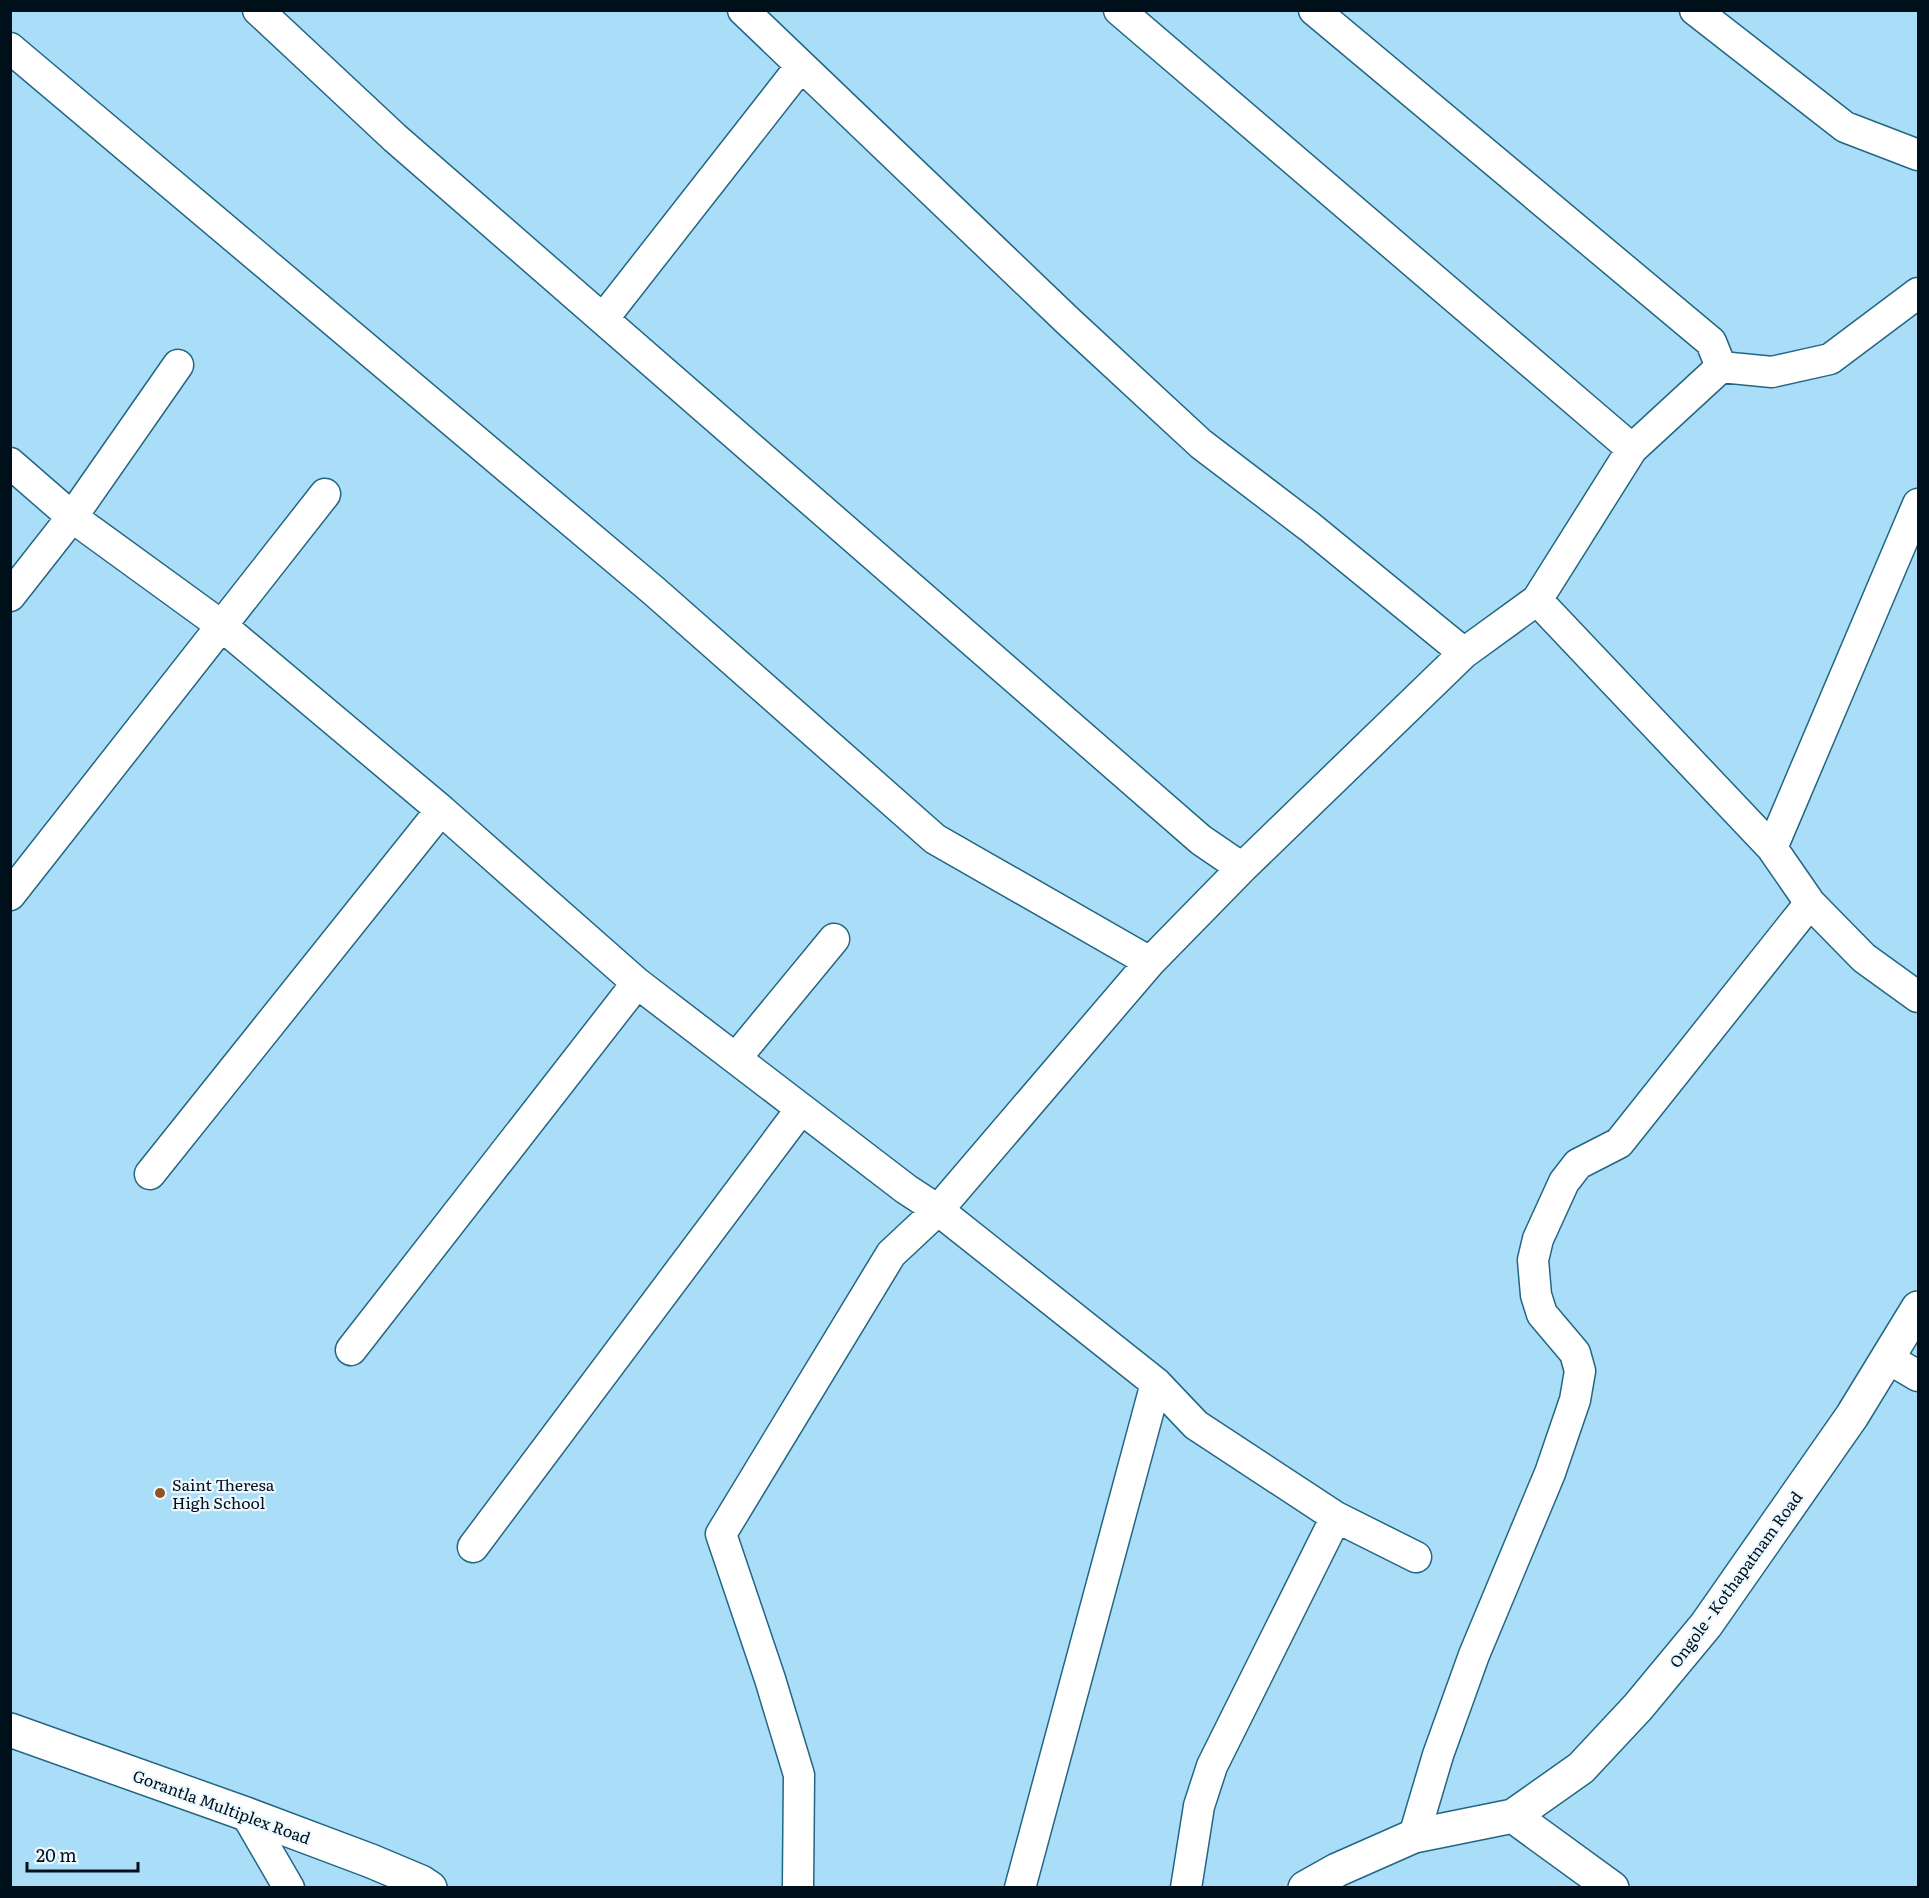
<svg xmlns="http://www.w3.org/2000/svg" width="1929" height="1898" viewBox="0 0 1929 1898" font-family="Literata,serif">
<style>
.lines{fill:none;stroke-linecap:round;stroke-linejoin:round}
.street-casing{stroke:#236683;stroke-width:33}
.secondary-casing{stroke:#236683;stroke-width:36}
.street{stroke:#fff;stroke-width:30}
.secondary{stroke:#fff;stroke-width:33}
.poi-dot{fill:#944f24;stroke:#ebf8ff;stroke-width:2}
.labels{text-anchor:middle;dominant-baseline:central;stroke-width:4.5;stroke-linejoin:round;paint-order:stroke}
.poi-label{font-size:16px;fill:#00101b;stroke:#ebf8ff;text-anchor:start}
.street-label{font-size:16px;fill:#00101b;stroke:#ebf8ff}
</style>
<rect width="100%" height="100%" fill="#aadef8"/>
<g class="lines">
<g class="street-casing">
<path id="street" d="M258,10L395,138L1201,840L1242,868
M743,10L1068,321L1201,444L1310,527L1464,653
M1119,10L1632,449
M1314,10L1711,342L1721,367
M1695,10L1845,127L1918,155
M10,48L654,591L935,839L1150,962
M603,319L801,66
M10,463L72,517L222,626L441,810L637,983L906,1189L938,1210L891,1254L721,1534L770,1679L799,1775L798,1888
M10,596L72,517L178,365
M1537,600L1772,848L1810,903L1864,958L1918,997
M1772,848L1918,504
M10,895L325,494
M736,1058L834,939
M150,1174L441,810
M351,1350L637,983
M1889,1359L1918,1376
M473,1547L801,1109
M1416,1557L1336,1517L1196,1425L1156,1383L938,1210L1150,962L1242,868L1464,653L1537,600L1632,449L1721,367L1772,372L1830,359L1918,293
M246,1814L289,1888
M1414,1836L1438,1755L1474,1655L1550,1473L1575,1400L1580,1371L1575,1353L1542,1314L1536,1295L1533,1260L1538,1239L1564,1182L1578,1164L1619,1143L1810,903
M1020,1888L1156,1383
M1186,1888L1199,1806L1212,1766L1336,1517"/>
</g>
<g class="secondary-casing">
<path id="secondary" d="M10,1730L246,1814L371,1861L421,1882L430,1888
M1513,1816L1612,1888
M1305,1888L1337,1870L1414,1836L1513,1816L1581,1768L1638,1707L1706,1625L1852,1416L1918,1308"/>
</g>
<use href="#street" class="street"/>
<use href="#secondary" class="secondary"/>
</g>
<circle class="poi-dot" cx="160" cy="1493" r="6"/>
<g class="labels">
<g class="poi-label">
<text x="172" y="1484">Saint Theresa<tspan x="172" dy="18">High School</tspan></text>
</g>
<g class="street-label">
<text transform="translate(1735 1579) rotate(-54)">Ongole - Kothapatnam Road</text>
<text transform="translate(222 1806) rotate(20)">Gorantla Multiplex Road</text>
</g>
</g>
<rect width="1929" height="1898" fill="none" stroke="#00101b" stroke-width="24"/>
<path d="M27 1862v9h111v-9" fill="none" stroke="#00101b" stroke-width="3"/>
<text x="36" y="1862" font-size="18" fill="#00101b" stroke="#ebf8ff" stroke-width="4.5" paint-order="stroke">20 m</text>
</svg>
